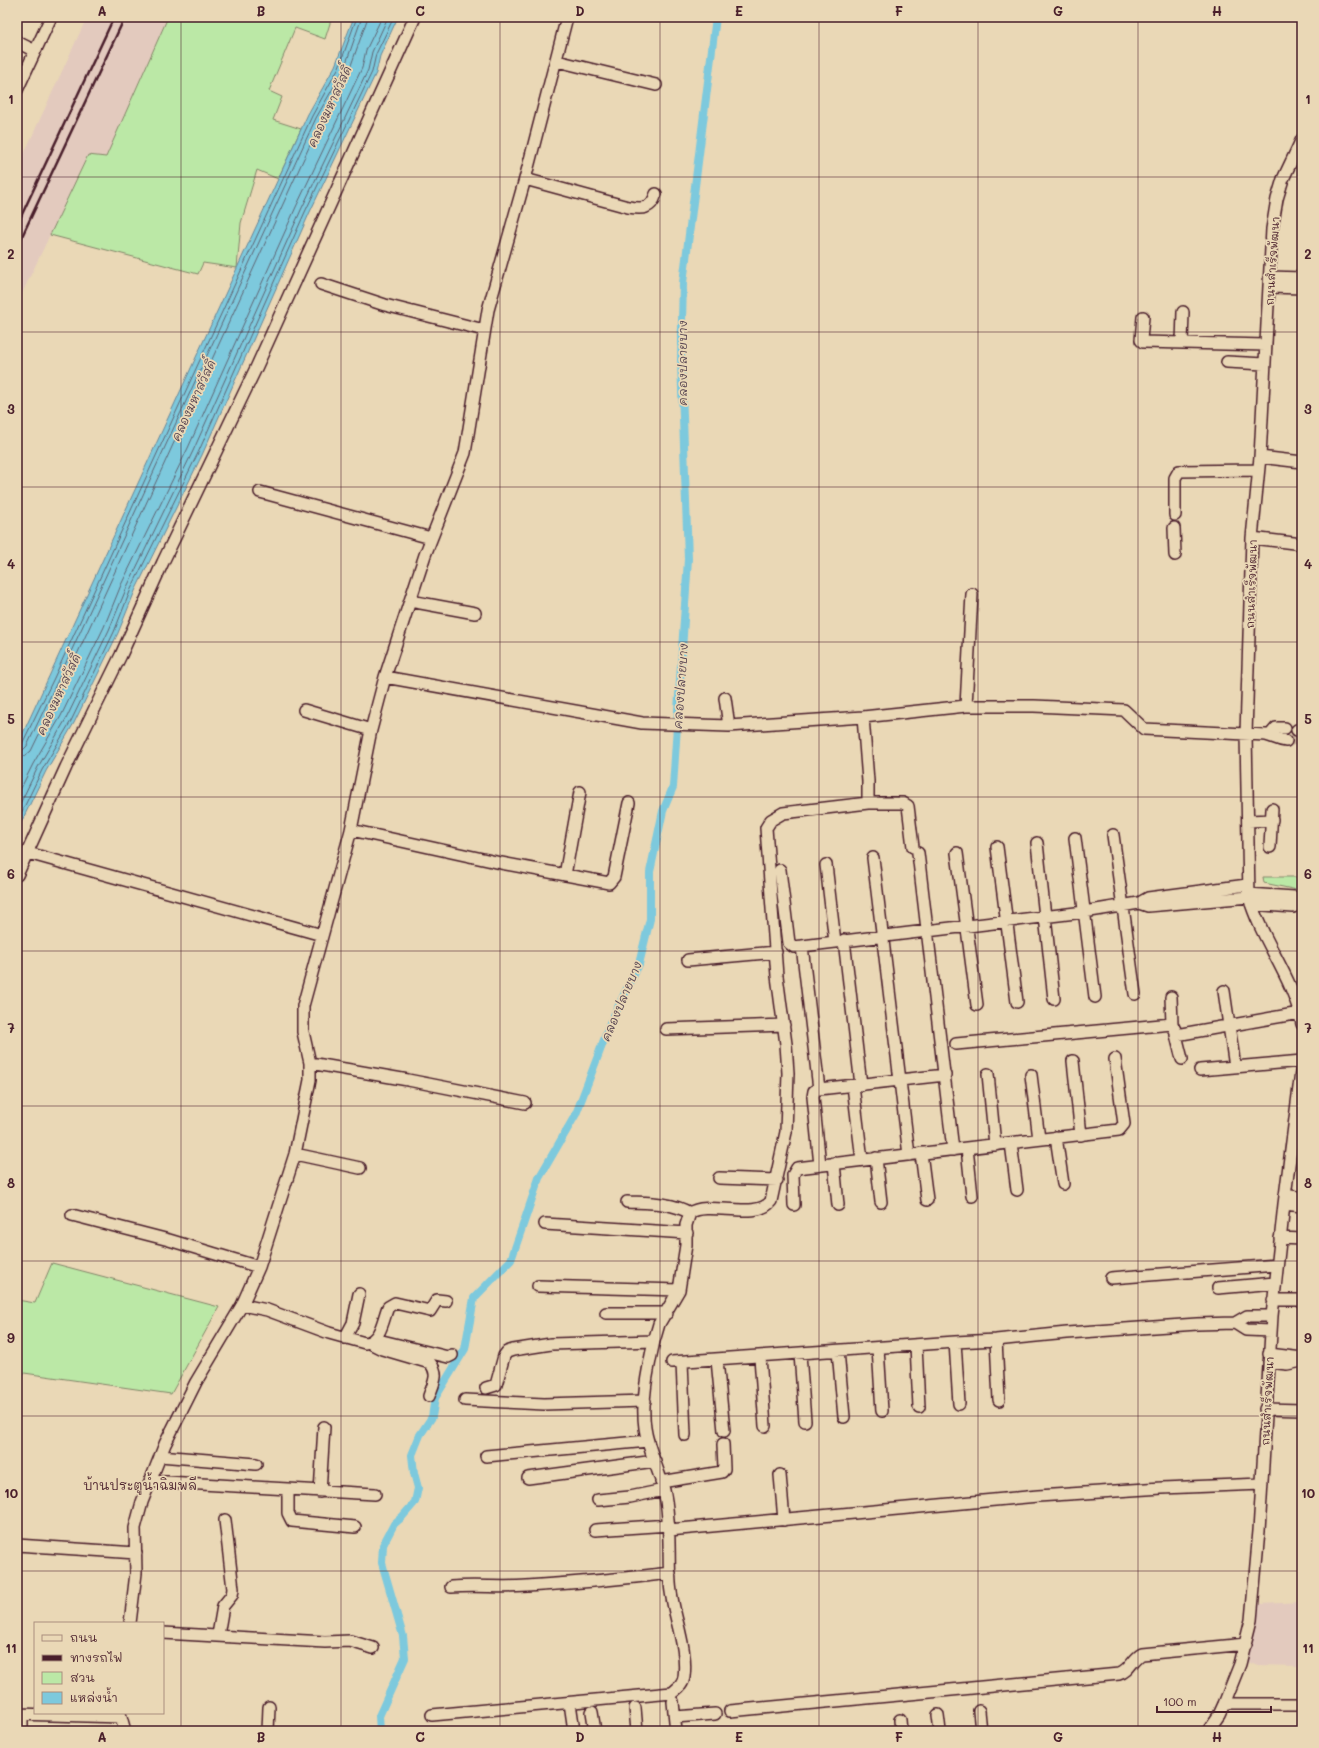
<svg xmlns="http://www.w3.org/2000/svg" width="1319" height="1748" viewBox="0 0 1319 1748" font-family="Mali,'Playpen Sans Thai',sans-serif">
<style>
.built{fill:#e3cabe}
.green{fill:#bbe8a6;stroke:#828468}
.water{fill:#7dc9dd;stroke:#698596}
.lines{fill:none;stroke-linecap:round;stroke-linejoin:round}
.shore{stroke:#5e6372;stroke-width:1}
.canal{stroke:#7dc9dd;stroke-width:8}
.minor-tunnel{stroke:#cab39a;stroke-width:11;stroke-dasharray:11 5.5;stroke-linecap:butt}
.minor-casing{stroke:#4a1f2b;stroke-width:14}
.minor{stroke:#ead8b6;stroke-width:11}
.rail{stroke:#4a1f2b;stroke-width:2.5}
.grid{fill:none;stroke:#4a1f2b;stroke-width:1;stroke-opacity:0.55}
.labels{text-anchor:middle;dominant-baseline:central;stroke-width:3.5;stroke-linejoin:round;paint-order:stroke}
.street-label{font-size:11px;fill:#4a1f2b;stroke:#ead8b6}
.water-label{font-size:12px;font-style:italic;fill:#54414f;stroke:#ead8b6}
.quarter-label{font-size:13px;fill:#4a1f2b;stroke:#ead8b6}
.neatline{fill:none;stroke:#4a1f2b;stroke-width:1.5}
.grid-label{font-size:13px;text-anchor:middle;font-weight:bold;fill:#4a1f2b}
</style>
<rect width="100%" height="100%" fill="#ead8b6"/>
<filter id="ink" filterUnits="userSpaceOnUse"><feTurbulence type="fractalNoise" baseFrequency=".025" numOctaves="2"/><feDisplacementMap in="SourceGraphic" scale="8" xChannelSelector="R" yChannelSelector="G"/><feConvolveMatrix kernelMatrix="1 2 1 2 8 2 1 2 1" color-interpolation-filters="sRGB"/></filter>
<g filter="url(#ink)">
<path class="built" d="M87,17H168L106,157L88,155L17,304V169Z
M1302,1602V1667L1258,1666L1247,1662L1258,1604Z"/>
<path class="green" d="M168,17H332L325,39L295,28L269,91L282,97L273,120L301,129L278,179L257,170L241,223L237,268L203,263L198,274L50,235L88,155L106,157Z
M1263,877H1302V891L1264,883Z
M52,1263L219,1307L171,1394L17,1372V1300L35,1303Z"/>
<path class="water" d="M354,17H398L380,56L376,73L309,214L202,455L135,591L118,633L74,723L46,771L17,831V746L308,114L335,66Z"/>
<g class="lines">
<path class="shore" d="M17,746L22,744L54,678L312,116L339,67L357,17
M17,752L23,750L27,746L58,680L316,118L344,69L362,17
M17,758L25,756L31,751L64,683L321,121L349,71L368,17
M17,796L33,764L61,716L104,627L121,585L188,448L296,207L362,68L366,50L382,17
M17,810L38,767L66,719L109,630L127,587L193,451L301,210L368,70L372,52L388,17
M17,822L42,770L71,721L114,632L131,589L198,453L305,212L372,72L376,54L394,17"/>
<path class="canal" d="M380,1731L379,1716L405,1658L403,1636L382,1563L383,1545L394,1524L402,1517L415,1502L418,1488L414,1473L412,1455L420,1435L432,1417L435,1398L465,1349L474,1298L511,1260L539,1178L576,1114L610,1024L639,964L650,919V872L663,811L673,787L688,559L681,360L683,283L716,17"/>
<path class="minor-tunnel" d="M1286,741L1298,739"/>
<g class="minor-casing">
<path id="minor" d="M17,42L35,51
M557,61L656,85
M17,90L51,17
M1302,139L1283,179L1277,199L1272,229L1260,457L1252,538L1246,734L1249,897C1262,942 1294,978 1302,1024
M525,179L628,207C642,209 651,210 656,194
M1270,277L1302,278
M321,284L385,305L484,330
M1270,287L1302,288
M1143,317L1141,340L1143,342L1266,345
M1182,343L1183,312
M1227,362L1264,364
M1260,457L1302,462
M260,492L431,538
M1175,515V478L1179,471L1257,470
M1174,528L1175,555
M1252,538L1302,544
M410,601L475,613
M385,677L642,723L729,726L863,717L966,706H1034L1124,710L1144,729L1266,735C1272,736 1277,740 1286,741
M725,698L729,726
M966,706L972,594
M304,710L371,730
M1297,730L1302,731
M1270,735L1276,728H1285
M868,803H903L908,806L913,847
M1248,821L1272,820
M351,830L501,863L609,883L614,877L629,803
M1113,835L1135,994
M1075,838L1095,997
M1037,843L1054,999
M997,847L1017,1002
M1270,847L1272,809
M28,853L322,935
M918,853L953,1150
M957,853L977,1005
M873,858L909,1155
M826,865L835,942
M780,870L789,943L794,947L1084,912L1139,903L1148,898L1247,885
M17,875L66,767L121,655L163,562L256,368L415,17
M565,875L580,792
M1248,894L1294,897L1302,903
M1139,903L1148,906L1249,897
M1251,904L1293,907L1302,903
M844,940L861,1085
M802,946L819,1089
M688,960L776,952
M1224,991L1234,1060
M1171,997L1172,1024L1175,1030
M666,1029L784,1025
M956,1044L1172,1024
M1182,1059L1176,1035L1300,1013
M1073,1061L1081,1135
M310,1063L408,1080L525,1103
M1200,1070L1302,1061
M988,1074L995,1145
M1031,1075L1039,1139
M853,1086L862,1160
M1056,1137L1063,1184
M1011,1143L1017,1190
M967,1148L972,1196
M921,1153L927,1200
M295,1154L360,1168
M876,1158L881,1202
M834,1163L838,1205
M820,1165L813,1097L814,1091L819,1089L945,1075
M719,1178L777,1180
M1285,1195L1302,1198
M627,1202C649,1203 671,1202 690,1213
M1284,1204L1302,1206
M794,1205L793,1175L797,1168L1119,1130L1124,1124L1115,1059
M72,1215L169,1240L259,1267
M545,1224L687,1233
M1280,1238L1302,1239
M1111,1278L1277,1265
M538,1286L679,1290
M1218,1288L1275,1283
M1273,1300H1302
M242,1305L267,1310L329,1333L365,1343C381,1341 383,1319 388,1307L395,1303L430,1311L437,1300L446,1301
M606,1313H667
M1235,1323L1246,1330L1271,1331
M345,1338L353,1323L359,1294
M374,1339L448,1357L452,1355
M996,1340L999,1400
M955,1342L959,1404
M370,1343L382,1349L430,1363C440,1374 433,1384 429,1396
M916,1345L919,1407
M878,1348L882,1411
M838,1351L844,1417
M800,1354L805,1421
M1269,1354L1302,1358
M760,1357L765,1426
M717,1360L724,1431
M672,1362L955,1342L996,1340L1067,1333L1197,1324L1235,1323L1247,1316H1272
M682,1362L685,1435
M1269,1362L1287,1364L1302,1361
M486,1388L496,1385L504,1356L507,1352L513,1350L551,1344L654,1341L659,1324L679,1290L686,1245V1225L690,1213C708,1200 757,1221 771,1201L786,1132L788,1073L786,1044L777,976L766,828L771,820L783,813L868,803V781L863,717
M465,1400L544,1404L645,1401
M1265,1409L1302,1410
M160,1456L256,1464
M486,1456L648,1441
M780,1475L784,1520
M528,1478L655,1461
M150,1481L375,1494
M661,1482L722,1472L724,1469L723,1444
M288,1490V1513L292,1521L355,1527
M320,1492L324,1427
M598,1500L630,1497L664,1490
M595,1530L669,1525
M669,1530L1038,1496L1162,1488L1262,1484
M17,1545L136,1553
M451,1587C476,1585 502,1588 527,1586C575,1583 622,1579 670,1573
M130,1623L136,1573L135,1528L142,1502L165,1444L196,1382L242,1305L259,1267L295,1154L310,1080V1063L303,1032V1006L351,830L371,730L385,677L425,555L465,453L488,310L525,179L567,17
M163,1633L325,1642L350,1641L373,1648
M218,1635L223,1606L232,1595L233,1589L225,1520
M673,1702L676,1731
M570,1703L574,1731
M1224,1704H1302
M635,1708L637,1731
M730,1711L1119,1674C1130,1671 1132,1659 1142,1654L1246,1644
M979,1711L981,1731
M592,1712L595,1731
M120,1713L125,1731
M17,1714L121,1717
M22,1714V1731
M432,1715L672,1693C678,1688 683,1685 684,1677C688,1646 672,1614 670,1583C668,1554 671,1525 665,1495C661,1473 648,1451 645,1428C641,1400 648,1369 654,1341
M938,1715L940,1731
M675,1717L715,1714
M900,1720L901,1731
M268,1731L269,1707
M1208,1731L1219,1715L1224,1704L1240,1664L1251,1620L1259,1531L1272,1316L1284,1204L1302,1064"/>
</g>
<use href="#minor" class="minor"/>
<path class="rail" d="M17,225L114,17
M17,247L125,17"/>
</g>
</g>
<path class="grid" d="M181,17V1731M341,17V1731M500,17V1731M660,17V1731M819,17V1731M978,17V1731M1138,17V1731M17,177H1302M17,332H1302M17,487H1302M17,642H1302M17,797H1302M17,951H1302M17,1106H1302M17,1261H1302M17,1416H1302M17,1571H1302"/>
<g class="labels">
<g class="street-label">
<text transform="translate(1272 261) rotate(-86)">ถนนสำเร็จพัฒนา</text>
<text transform="translate(1251 584) rotate(-88)">ถนนสำเร็จพัฒนา</text>
<text transform="translate(1267 1401) rotate(-87)">ถนนสำเร็จพัฒนา</text>
</g>
<g class="water-label">
<text transform="translate(329 106) rotate(-65)">คลองมหาสวัสดิ์</text>
<text transform="translate(682 363) rotate(-90)">คลองปลายบาง</text>
<text transform="translate(193 400) rotate(-65)">คลองมหาสวัสดิ์</text>
<text transform="translate(680 686) rotate(-86)">คลองปลายบาง</text>
<text transform="translate(58 694) rotate(-65)">คลองมหาสวัสดิ์</text>
<text transform="translate(621 1001) rotate(-67)">คลองปลายบาง</text>
</g>
<g class="quarter-label">
<text x="140" y="1484">บ้านประตูน้ำฉิมพลี</text>
</g>
</g>
<rect width="1319" height="1748" fill="none" stroke="#ead8b6" stroke-width="44"/>
<rect x="34" y="1622" width="130" height="92" fill="#ead8b6" stroke="#aa8e7e"/>
<rect x="42" y="1635" width="20" height="6" fill="#ead8b6" stroke="#aa8e7e"/>
<text x="70" y="1642" font-size="12" fill="#4a1f2b">ถนน</text>
<rect x="42" y="1655" width="20" height="6" fill="#4a1f2b" stroke="#aa8e7e"/>
<text x="70" y="1662" font-size="12" fill="#4a1f2b">ทางรถไฟ</text>
<rect x="42" y="1672" width="20" height="12" fill="#bbe8a6" stroke="#aa8e7e"/>
<text x="70" y="1682" font-size="12" fill="#4a1f2b">สวน</text>
<rect x="42" y="1692" width="20" height="12" fill="#7dc9dd" stroke="#aa8e7e"/>
<text x="70" y="1702" font-size="12" fill="#4a1f2b">แหล่งน้ำ</text>
<path d="M1157 1706v6h114v-6" fill="none" stroke="#4a1f2b" stroke-width="2"/>
<text x="1163" y="1706" font-size="12" fill="#4a1f2b" stroke="#ead8b6" stroke-width="3" paint-order="stroke">100 m</text>
<rect x="22" y="22" width="1275" height="1704" class="neatline"/>
<g class="grid-label">
<text x="102" y="16">A</text>
<text x="261" y="16">B</text>
<text x="420" y="16">C</text>
<text x="580" y="16">D</text>
<text x="739" y="16">E</text>
<text x="899" y="16">F</text>
<text x="1058" y="16">G</text>
<text x="1217" y="16">H</text>
<text x="11" y="104">1</text>
<text x="1308" y="104">1</text>
<text x="11" y="259">2</text>
<text x="1308" y="259">2</text>
<text x="11" y="414">3</text>
<text x="1308" y="414">3</text>
<text x="11" y="569">4</text>
<text x="1308" y="569">4</text>
<text x="11" y="724">5</text>
<text x="1308" y="724">5</text>
<text x="11" y="879">6</text>
<text x="1308" y="879">6</text>
<text x="11" y="1033">7</text>
<text x="1308" y="1033">7</text>
<text x="11" y="1188">8</text>
<text x="1308" y="1188">8</text>
<text x="11" y="1343">9</text>
<text x="1308" y="1343">9</text>
<text x="11" y="1498">10</text>
<text x="1308" y="1498">10</text>
<text x="11" y="1653">11</text>
<text x="1308" y="1653">11</text>
<text x="102" y="1742">A</text>
<text x="261" y="1742">B</text>
<text x="420" y="1742">C</text>
<text x="580" y="1742">D</text>
<text x="739" y="1742">E</text>
<text x="899" y="1742">F</text>
<text x="1058" y="1742">G</text>
<text x="1217" y="1742">H</text>
</g>
</svg>
